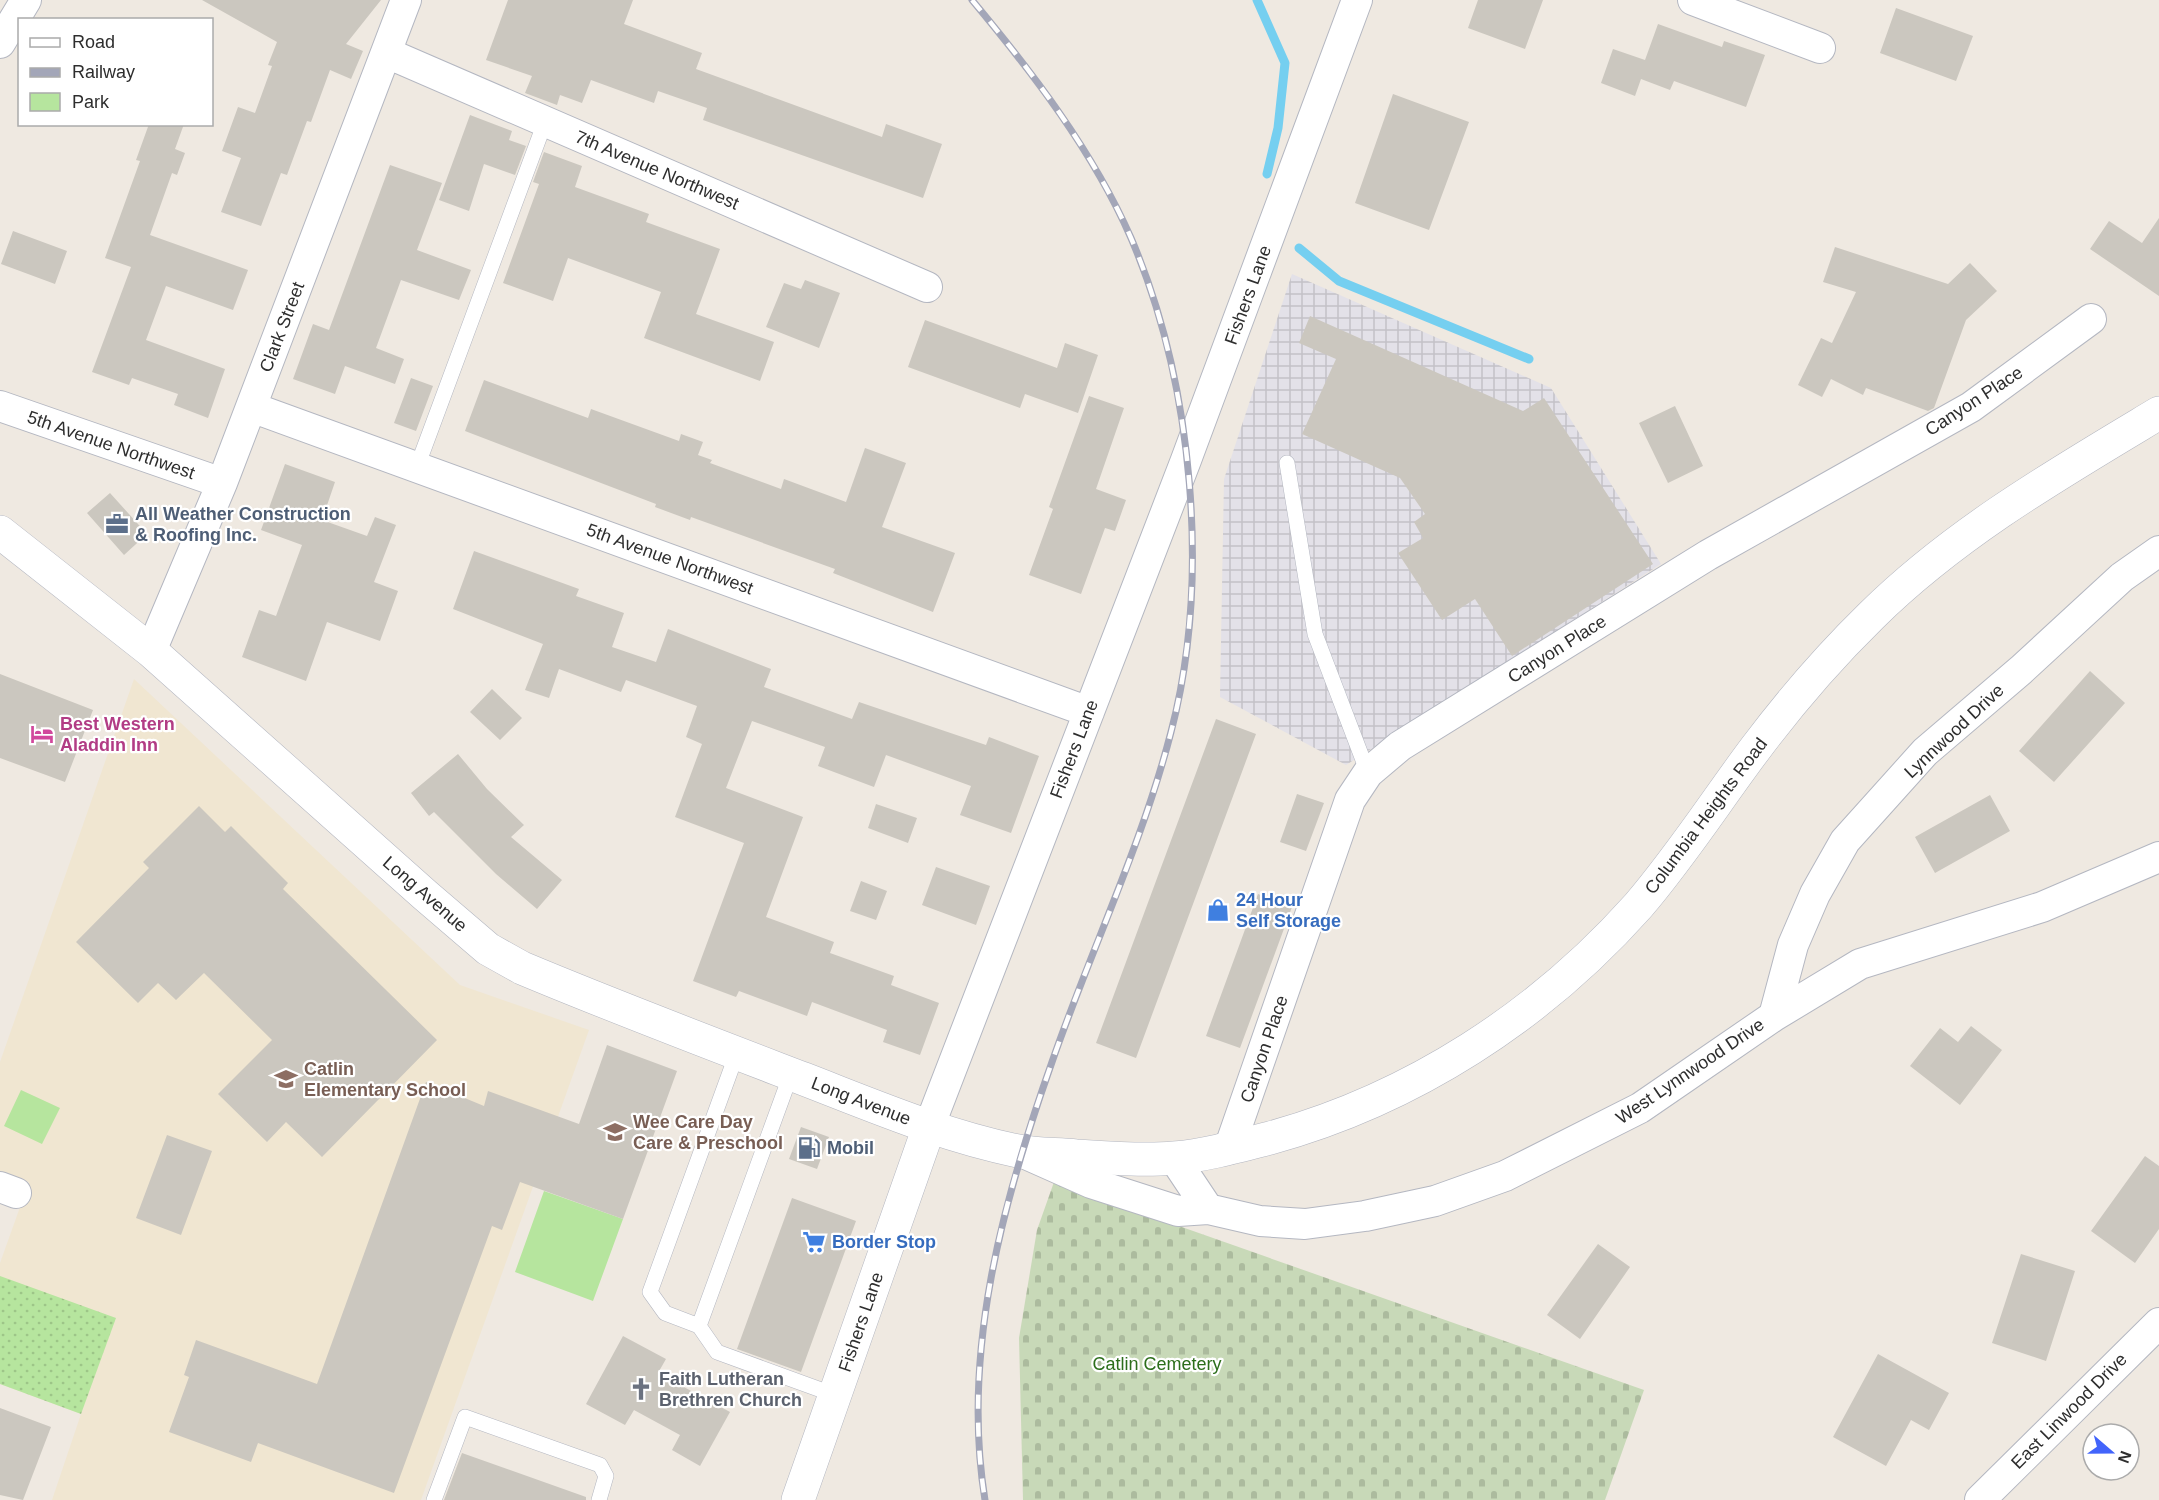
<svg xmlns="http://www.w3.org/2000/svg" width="2159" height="1500" viewBox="0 0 2159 1500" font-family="Helvetica,sans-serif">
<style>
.industrial{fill:url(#industrial-grid)}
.education{fill:#f0e6d1}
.grass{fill:url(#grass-dots)}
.cemetery{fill:url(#cemetery-stones)}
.park{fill:#b6e59e}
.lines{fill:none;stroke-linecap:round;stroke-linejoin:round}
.stream{stroke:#75cff0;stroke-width:9}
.building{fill:#cbc7bf}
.lane-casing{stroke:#b4b7c1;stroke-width:16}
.street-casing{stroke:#b4b7c1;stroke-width:32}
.secondary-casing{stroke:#b4b7c1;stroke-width:34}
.lane{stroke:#fff;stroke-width:15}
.street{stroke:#fff;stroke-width:30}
.secondary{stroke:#fff;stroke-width:33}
.rail-casing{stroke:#a3a6b8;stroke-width:7}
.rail{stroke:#fff;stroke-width:4.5;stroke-dasharray:14;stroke-linecap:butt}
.labels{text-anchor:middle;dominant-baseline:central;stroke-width:4.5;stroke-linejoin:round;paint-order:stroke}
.street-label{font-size:18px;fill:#2e2e2e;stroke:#fff}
.service-label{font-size:18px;font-weight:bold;fill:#4e5e75;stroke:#fff;text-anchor:start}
.hotel-label{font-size:18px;font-weight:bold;fill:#b23c85;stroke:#fff;text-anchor:start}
.shop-label{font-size:18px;font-weight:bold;fill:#366cbe;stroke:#fff;text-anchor:start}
.education-label{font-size:18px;font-weight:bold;fill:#785e54;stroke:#fff;text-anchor:start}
.park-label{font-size:18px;fill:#2c6e1b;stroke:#fff}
.worship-label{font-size:18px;font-weight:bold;fill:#5b616d;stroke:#fff;text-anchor:start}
</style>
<defs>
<pattern id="industrial-grid" width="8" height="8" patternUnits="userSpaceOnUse" patternTransform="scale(1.5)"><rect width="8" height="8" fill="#e3e1e8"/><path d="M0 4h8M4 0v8" fill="none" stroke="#c3c1c7"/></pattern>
<pattern id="grass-dots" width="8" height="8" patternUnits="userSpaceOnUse" patternTransform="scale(1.5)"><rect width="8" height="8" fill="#b6e59e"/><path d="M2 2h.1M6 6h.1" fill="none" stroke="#9dc588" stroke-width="1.8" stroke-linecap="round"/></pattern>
<pattern id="cemetery-stones" width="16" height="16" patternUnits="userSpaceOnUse" patternTransform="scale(1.5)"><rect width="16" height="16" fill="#c8d9b8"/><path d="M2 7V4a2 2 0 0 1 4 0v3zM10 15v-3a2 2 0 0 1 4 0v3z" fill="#acbb9e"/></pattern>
</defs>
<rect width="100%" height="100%" fill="#efe9e1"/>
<path class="industrial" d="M1292,274L1551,388L1661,564L1346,765L1220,697L1224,479Z"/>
<path class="education" d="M134,679L460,985L589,1030L421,1500H52L81,1414L0,1384V1263L29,1182L0,1172V1062Z"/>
<path class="grass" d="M0,1276L116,1318L81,1414L0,1384Z"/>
<path class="cemetery" d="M1054,1182L1644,1390L1605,1500H1023L1019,1338L1037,1230Z"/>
<path class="park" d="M21,1090L60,1108L42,1144L4,1126Z
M544,1191L623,1219L593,1301L515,1272Z"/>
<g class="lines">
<path class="stream" d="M1257,0L1285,63L1278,128L1267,174
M1299,248L1339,281L1529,359"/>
</g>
<path class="building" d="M202,0H381L346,44L363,51L351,79L330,70L311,122L307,121L287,175L281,173L261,226L221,212L241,158L222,151L238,107L255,113L272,66L268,65L277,42Z
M508,0H633L624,24L702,53L696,69L882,137L886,124L942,144L923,198L703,120L707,108L658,91L654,103L591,80L582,103L560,95L557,105L525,93L532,76L486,60Z
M1478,0H1543L1525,49L1468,28Z
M1896,8L1973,36L1956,81L1880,53Z
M1658,24L1722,47L1724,41L1765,55L1746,107L1674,81L1670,90L1641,79L1635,96L1601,83L1613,49L1645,60Z
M1393,94L1469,122L1429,230L1355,203Z
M470,115L512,131L509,140L526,146L515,175L484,164L469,211L439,200Z
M149,124H184L175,149L185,153L177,175L172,173L150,235L248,270L233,310L166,286L146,340L225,369L208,418L174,405L178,394L132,378L129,385L92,372L131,267L105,258L140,161L136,160Z
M544,152L582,166L575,187L649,214L646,222L720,249L696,314L774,342L760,381L644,338L661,292L568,258L553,301L503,283L539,184L533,182Z
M390,165L442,183L417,250L471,270L459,300L401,280L376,348L404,359L395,384L345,366L335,394L293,379L313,324L329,330Z
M2159,218V296L2090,249L2109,221L2142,243Z
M13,231L67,251L55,284L1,264Z
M1835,247L1948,284L1970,263L1997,291L1966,320L1934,408L1928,411L1866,388L1863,395L1831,379L1822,397L1798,385L1821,338L1832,343L1856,292L1823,282Z
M805,280L840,293L819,348L766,327L784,283L801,289Z
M1310,316L1523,411L1544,398L1653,564L1512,656L1475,599L1442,620L1398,553L1423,538L1414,522L1425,514L1400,478L1302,434L1336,359L1299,343Z
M925,320L1057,368L1065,343L1098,355L1078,413L1025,394L1020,408L908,367Z
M411,378L433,386L416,431L394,423Z
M484,380L588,418L591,409L679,441L681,434L703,442L698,455L712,460L710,463L781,489L784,479L846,502L865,448L906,463L882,527L955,553L933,612L833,573L835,569L691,517L690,520L655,507L656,504L465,431Z
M1089,396L1124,408L1096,489L1126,500L1115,531L1105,528L1081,594L1029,575L1053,509L1049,507Z
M1675,406L1703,466L1668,483L1639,423Z
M285,464L335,482L322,520L367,536L375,517L396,525L374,582L398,591L380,641L327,622L306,681L242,657L259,610L276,616L302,545L261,530Z
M110,493L147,534L124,555L87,513Z
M474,551L579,589L576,596L624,613L612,647L656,662L668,629L771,669L764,687L852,719L859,702L986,745L989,737L1039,756L1011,833L960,815L971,786L886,755L874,787L818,766L825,747L752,721L726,788L803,817L766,917L834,942L830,953L894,976L891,985L939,1003L920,1055L883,1042L887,1030L812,1002L807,1016L739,991L736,997L693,981L744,843L675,817L702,744L686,737L697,706L626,680L621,692L559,669L549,698L525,690L543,644L453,609Z
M2090,671L2125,703L2054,782L2019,751Z
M0,674L93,710L65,782L0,758Z
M492,689L522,718L500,740L470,712Z
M1216,719L1256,734L1136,1058L1096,1043Z
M458,754L487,789L524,825L511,837L562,880L537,909L496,874L434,812L429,816L411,793Z
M1297,794L1324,803L1306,851L1280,842Z
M1990,795L2010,831L1935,873L1915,837Z
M876,804L917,818L908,843L868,828Z
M199,806L225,832L231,826L288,883L283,889L437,1040L322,1157L286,1122L267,1142L218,1094L272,1040L204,973L176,1000L158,983L138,1003L76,942L149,868L143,862Z
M936,867L990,886L976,925L922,905Z
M861,881L887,891L876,920L850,911Z
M1258,894L1292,907L1240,1048L1206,1036Z
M1971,1026L2002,1050L1960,1105L1910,1066L1940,1028L1958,1042Z
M607,1045L677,1071L623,1219L520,1182L502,1230L492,1226L394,1493L258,1443L251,1462L169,1432L189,1377L184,1375L196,1340L317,1384L426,1082L484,1106L488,1091L579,1124Z
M801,1127L829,1137L817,1169L789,1159Z
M167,1135L212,1151L181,1235L136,1218Z
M2145,1156L2159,1166V1229L2135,1263L2091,1231Z
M792,1198L856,1221L801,1372L737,1349Z
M1598,1244L1630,1267L1580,1339L1547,1315Z
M2021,1254L2075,1271L2046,1361L1992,1343Z
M623,1336L666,1359L658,1373L730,1412L700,1466L672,1450L680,1435L634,1410L625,1425L586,1404Z
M1878,1354L1949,1393L1929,1430L1911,1420L1886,1466L1833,1437Z
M0,1408L51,1427L23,1500L0,1495Z
M462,1453L586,1497V1500H444Z"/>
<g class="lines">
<g class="lane-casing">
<path id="lane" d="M1287,463L1315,634L1368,773
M417,467L545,122
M737,1053L650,1292L665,1313L699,1326L717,1352L835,1395
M699,1326L791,1074
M434,1500L465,1417L600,1465L606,1476L599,1500"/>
</g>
<g class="street-casing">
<path id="street" d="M1693,0L1820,48
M0,43L26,0
M387,53L927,287
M0,406L222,483
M251,407L1089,712
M151,651L222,483L406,0
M1774,1016L1793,945L1815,894L1845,841L1925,752L2021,670L2122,577L2159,551
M929,1127L1186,460L1357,0
M1229,1149L1350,800L1368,773L1400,746L1708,555L1971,407L2091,319
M1028,1155L1091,1183L1178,1211L1208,1209
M1174,1158L1208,1209L1260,1221L1305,1224L1365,1216L1435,1201L1505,1176L1640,1108L1774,1016L1860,964L2042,907L2159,857
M0,1187L16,1193
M1980,1500L2159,1323"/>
</g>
<g class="secondary-casing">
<path id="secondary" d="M0,532L151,651L425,895L488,949L522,968C615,1007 710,1043 804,1079C874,1106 944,1136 1018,1151C1037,1155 1057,1154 1076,1156C1108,1158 1143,1161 1174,1158C1207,1155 1239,1146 1270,1138C1412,1099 1540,1016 1638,906C1681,856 1716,801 1755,749C1791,701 1829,657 1871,616C1955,533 2059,473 2159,413
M798,1500L929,1127"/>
</g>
<use href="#lane" class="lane"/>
<use href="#street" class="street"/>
<use href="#secondary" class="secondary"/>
<g class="rail-casing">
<path id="rail" d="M972,0C1032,72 1093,151 1131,238C1193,383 1211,579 1171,732C1142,845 1090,952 1052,1062C1003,1200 961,1353 985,1500"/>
</g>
<use href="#rail" class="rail"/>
</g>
<defs>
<g id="office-bare" transform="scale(1.8)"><path d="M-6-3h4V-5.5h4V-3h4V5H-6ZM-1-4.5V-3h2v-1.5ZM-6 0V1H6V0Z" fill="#5c6f8a" stroke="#fff" stroke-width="2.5" paint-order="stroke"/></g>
<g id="hotel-bare" transform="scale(1.8)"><path d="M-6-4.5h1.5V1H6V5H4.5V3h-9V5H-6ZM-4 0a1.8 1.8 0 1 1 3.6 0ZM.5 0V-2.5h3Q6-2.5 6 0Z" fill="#d1479c" stroke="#fff" stroke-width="2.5" paint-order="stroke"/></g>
<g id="shop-bare" transform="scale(1.8)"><path d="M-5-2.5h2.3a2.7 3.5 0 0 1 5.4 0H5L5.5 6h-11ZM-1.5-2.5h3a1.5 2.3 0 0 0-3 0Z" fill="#3f7fe0" stroke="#fff" stroke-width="2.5" paint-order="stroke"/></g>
<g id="school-bare" transform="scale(1.8)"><path d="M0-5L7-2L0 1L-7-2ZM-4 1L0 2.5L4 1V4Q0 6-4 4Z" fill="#8d6e63" stroke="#fff" stroke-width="2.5" paint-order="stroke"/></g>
<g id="fuel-bare" transform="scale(1.8)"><path d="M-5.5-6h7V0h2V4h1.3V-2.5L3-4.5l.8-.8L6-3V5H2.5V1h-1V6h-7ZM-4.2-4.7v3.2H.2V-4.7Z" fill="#5c6f8a" stroke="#fff" stroke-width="2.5" paint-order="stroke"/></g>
<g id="supermarket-bare" transform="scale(1.8)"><path d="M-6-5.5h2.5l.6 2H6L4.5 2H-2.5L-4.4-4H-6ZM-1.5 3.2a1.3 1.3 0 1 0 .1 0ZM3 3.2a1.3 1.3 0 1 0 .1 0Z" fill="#3f7fe0" stroke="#fff" stroke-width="2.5" paint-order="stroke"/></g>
<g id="church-bare" transform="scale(1.8)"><path d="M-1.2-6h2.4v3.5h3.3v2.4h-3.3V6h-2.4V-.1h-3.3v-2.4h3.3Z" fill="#6b7280" stroke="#fff" stroke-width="2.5" paint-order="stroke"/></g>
</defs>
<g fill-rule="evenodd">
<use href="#office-bare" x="117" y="524"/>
<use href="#hotel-bare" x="42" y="734"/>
<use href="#shop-bare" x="1218" y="910"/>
<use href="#school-bare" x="286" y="1079"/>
<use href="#school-bare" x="615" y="1132"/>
<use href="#fuel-bare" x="809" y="1148"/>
<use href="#supermarket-bare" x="814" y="1242"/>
<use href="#church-bare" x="641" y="1389"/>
</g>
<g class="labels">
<g class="street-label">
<text transform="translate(657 170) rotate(23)">7th Avenue Northwest</text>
<text transform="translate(1248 295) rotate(-70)">Fishers Lane</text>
<text transform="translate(282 327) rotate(-69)">Clark Street</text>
<text transform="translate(1974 401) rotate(-33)">Canyon Place</text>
<text transform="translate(111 445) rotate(19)">5th Avenue Northwest</text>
<text transform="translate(670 559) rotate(20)">5th Avenue Northwest</text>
<text transform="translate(1557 649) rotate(-32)">Canyon Place</text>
<text transform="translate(1954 731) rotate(-43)">Lynnwood Drive</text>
<text transform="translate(1074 749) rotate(-69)">Fishers Lane</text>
<text transform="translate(1706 816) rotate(-53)">Columbia Heights Road</text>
<text transform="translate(425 894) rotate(41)">Long Avenue</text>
<text transform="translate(1264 1049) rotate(-71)">Canyon Place</text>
<text transform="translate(1690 1071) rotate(-34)">West Lynnwood Drive</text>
<text transform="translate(861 1101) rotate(21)">Long Avenue</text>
<text transform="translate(861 1322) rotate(-71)">Fishers Lane</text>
<text transform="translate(2069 1411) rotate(-45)">East Linwood Drive</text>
</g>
<g class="service-label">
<text x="135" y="514">All Weather Construction<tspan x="135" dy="21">&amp; Roofing Inc.</tspan></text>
<text x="827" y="1148">Mobil</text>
</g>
<g class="hotel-label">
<text x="60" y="724">Best Western<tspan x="60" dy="21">Aladdin Inn</tspan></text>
</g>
<g class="shop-label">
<text x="1236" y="900">24 Hour<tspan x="1236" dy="21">Self Storage</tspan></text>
<text x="832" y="1242">Border Stop</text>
</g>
<g class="education-label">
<text x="304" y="1069">Catlin<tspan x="304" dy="21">Elementary School</tspan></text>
<text x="633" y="1122">Wee Care Day<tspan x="633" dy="21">Care &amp; Preschool</tspan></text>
</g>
<g class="park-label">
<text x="1157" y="1364">Catlin Cemetery</text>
</g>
<g class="worship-label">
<text x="659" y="1379">Faith Lutheran<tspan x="659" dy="21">Brethren Church</tspan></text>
</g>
</g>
<rect x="18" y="18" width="195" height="108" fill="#ffffff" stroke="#ababab" stroke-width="1.5"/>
<rect x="30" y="38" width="30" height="9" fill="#ffffff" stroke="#ababab" stroke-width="1.5"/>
<text x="72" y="48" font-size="18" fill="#2e2e2e">Road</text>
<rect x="30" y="68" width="30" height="9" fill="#a3a6b8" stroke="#ababab" stroke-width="1.5"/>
<text x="72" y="78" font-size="18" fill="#2e2e2e">Railway</text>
<rect x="30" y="93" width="30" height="18" fill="#b6e59e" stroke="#ababab" stroke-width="1.5"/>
<text x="72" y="108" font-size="18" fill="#2e2e2e">Park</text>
<g transform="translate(2111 1452) rotate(110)"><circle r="28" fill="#ffffff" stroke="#ababab" stroke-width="1.5"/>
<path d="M0-4.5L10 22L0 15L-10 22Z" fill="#4264fb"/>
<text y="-9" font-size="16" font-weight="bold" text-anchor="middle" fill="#2e2e2e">N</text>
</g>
</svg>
